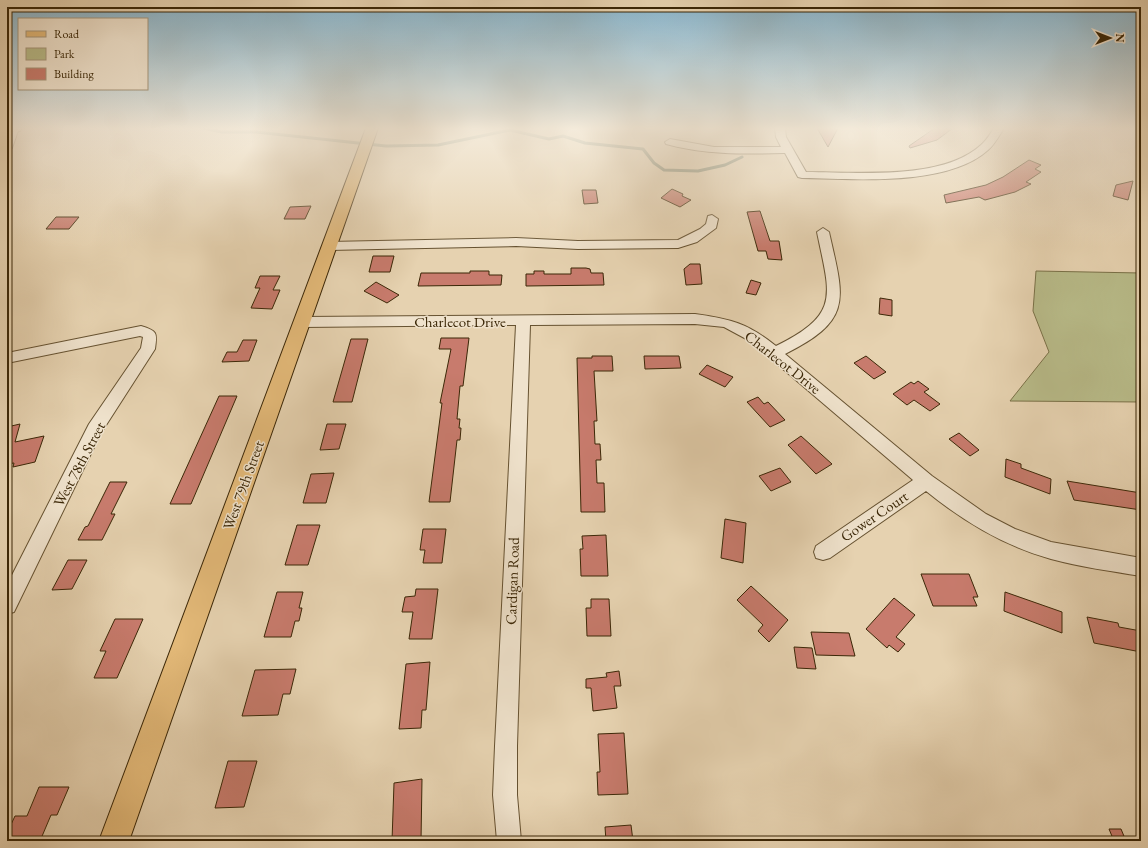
<svg xmlns="http://www.w3.org/2000/svg" width="1148" height="848" viewBox="0 0 1148 848" font-family="'EB Garamond',serif">
<style>
.green{fill:#b8bb89;stroke:#7a7148}
.lines{fill:none;stroke-linecap:round;stroke-linejoin:round}
.stream{stroke:#727e68;stroke-width:3}
.building{fill:#c87b6d;stroke:#3b2707}
.minor-casing{stroke:#665231;stroke-width:2}
.major-casing{stroke:#3b2707;stroke-width:2}
.minor{fill:#efe2cc;fill-rule:evenodd}
.major{fill:#e3b978;fill-rule:evenodd}
.labels{text-anchor:middle;dominant-baseline:central;stroke-width:3;stroke-linejoin:round;paint-order:stroke}
.street-label{font-size:15px;fill:#3b2707;stroke:#efe2cc}
</style>
<rect width="100%" height="100%" fill="#e6d2b0"/>
<filter id="stains"><feTurbulence type="fractalNoise" baseFrequency=".005" numOctaves="4"/><feColorMatrix values="0 0 0 0 .2 0 0 0 0 .09 0 0 0 0 .02 0 0 0 .5 -.17"/></filter>
<radialGradient id="worn" r=".72"><stop offset=".6" stop-color="#630" stop-opacity="0"/><stop offset="1" stop-color="#630" stop-opacity=".3"/></radialGradient>
<path class="green" d="M1036,271L1141,273V402L1010,401L1049,352L1033,311Z"/>
<g class="lines">
<path class="stream" d="M203,128L222,132H256L386,146L438,145L510,130L549,139L563,136L585,143L643,149L654,163L664,170L698,171L725,165L742,157"/>
</g>
<path class="building" d="M817,128H838L828,147Z
M935,128H953L937,140L910,148L909,146Z
M1029,160L1041,165L1035,169L1041,172L1026,182L1031,184L1015,192L985,200L979,197L946,203L944,195L986,185L1003,177Z
M1133,181L1128,200L1113,196L1116,185Z
M672,189L683,194L682,196L691,200L680,207L661,198Z
M582,190H596L598,203L584,204Z
M311,206L305,219H284L290,207Z
M760,211L770,241H779L782,260L768,259L766,251H758L747,212Z
M56,217H79L69,229H46Z
M373,256H394L390,272H369Z
M690,264H700L702,284L686,285L684,269Z
M571,268H586L590,269L591,273H603L604,285L526,286V274H534V271H544V274H571Z
M470,271H489V275H502L501,285L418,286L421,273H470Z
M260,276H280L273,290H280L272,309L251,308L260,288H255Z
M751,280L761,283L756,295L746,293Z
M376,282L399,295L387,303L364,291Z
M880,298L892,300V316L879,314Z
M441,338H469L463,386H460L457,419H460L459,428H461L460,440H457L450,502H429L442,403H440L451,349H439Z
M351,339H368L352,402H333Z
M243,340H257L249,361L222,362L227,352H237Z
M592,356H612L613,371H594L597,421H594L595,444H600L601,460H596L597,483H604L605,512H581L577,358H592Z
M644,356H679L681,368L645,369Z
M866,356L886,372L874,379L854,363Z
M707,365L733,377L725,387L699,374Z
M918,381L929,389L924,392L940,404L930,411L914,400L907,405L893,394L911,382L914,384Z
M219,396H237L191,504H170Z
M758,397L764,404L768,402L785,420L770,427L747,402Z
M20,424L15,442L44,436L35,462L13,467L14,463L7,464V427Z
M327,424H346L339,449L320,450Z
M959,433L979,450L970,456L949,439Z
M801,436L832,464L816,474L788,445Z
M1006,459L1021,464V468L1051,479L1050,494L1005,477Z
M780,468L791,482L771,491L759,476Z
M334,473L326,503H303L311,474Z
M1067,481L1141,493V510L1074,500Z
M110,482H127L111,514H115L102,540H78L85,527L88,526Z
M725,519L746,523L743,563L721,558Z
M297,525H320L308,565H285Z
M423,529H446L442,563H423L425,550H420Z
M606,535L608,576H581L580,549H583L582,536Z
M68,560H87L72,589L52,590Z
M921,574H969L978,597H973L977,606H933Z
M751,586L788,620L769,642L758,631L763,625L737,600Z
M416,589H438L432,639H409L413,612H402L405,597L415,596Z
M277,592H303L299,608H302L299,621H295L291,637H264Z
M1005,592L1062,612V633L1004,611Z
M894,598L915,615L896,637L905,644L898,652L889,645L887,648L866,629Z
M591,599H609L611,636H587L586,608H591Z
M1087,617L1118,623L1119,627L1141,631V652L1094,643Z
M115,619H143L117,678H94L106,651H100Z
M811,632L849,633L855,656L816,655Z
M794,647L812,648L816,669L797,668Z
M430,662L426,710H422L421,728L399,729L406,664Z
M296,669L290,694H283L278,715L242,716L255,670Z
M619,671L621,686H614L617,708L593,711L591,688H586V679L607,677L606,673Z
M624,733L628,794L598,795L597,772H600L598,734Z
M228,761H257L244,807L215,808Z
M422,779L421,841H392L394,783Z
M39,787H69L57,815H51L40,841H15L16,838L7,839V833L15,816H27Z
M631,825L633,841H606L605,827Z
M1109,829H1121L1126,841H1114Z"/>
<g class="lines">
<g class="minor-casing">
<path id="minor" d="M9,128H19L12,148L7,151V133Z
M775,128H785L786,137L806,172C855,172 942,181 981,145C987,140 990,134 994,128H1004C999,136 995,144 988,150C947,187 854,179 802,178L798,177L785,153C744,154 706,155 666,144L665,142L670,139L714,147H781L776,137Z
M712,215L718,219L716,228L697,242L678,248L578,249L516,246L329,250L323,246L329,242L516,238L578,241L678,240L700,229L706,224L708,216Z
M823,228L829,232C844,299 854,320 785,354L932,476L986,514L1015,529L1051,542L1141,558V576C1111,571 1080,567 1051,559C1004,546 963,521 926,491L830,558L823,560L816,558L814,552L816,546L913,480L750,341L724,327L695,324L530,325L517,746V795L521,841H497L493,795L495,746L516,325L302,327L297,325L295,322L297,319L302,317L695,314C731,319 747,323 776,346C841,314 830,296 817,232Z
M141,326C158,331 157,333 155,349L101,433L14,612L7,614V585L89,424L141,348L143,337L140,336L7,363V353Z"/>
</g>
<g class="major-casing">
<path id="major" d="M7,128H22L20,131L7,133Z
M366,128H378L129,841H99Z"/>
</g>
<use href="#minor" class="minor"/>
<use href="#major" class="major"/>
</g>
<linearGradient id="sky" x2="0" y2="1"><stop stop-color="#87b6cf"/><stop offset="0.52" stop-color="#f4ebdb"/><stop offset="1" stop-color="#f4ebdb" stop-opacity="0"/></linearGradient>
<rect width="1148" height="247" fill="url(#sky)"/>
<g class="labels">
<g class="street-label">
<text x="460" y="321">Charlecot Drive</text>
<text transform="translate(783 362) rotate(38)">Charlecot Drive</text>
<text transform="translate(79 464) rotate(-62)">West 78th Street</text>
<text transform="translate(243 485) rotate(-70)">West 79th Street</text>
<text transform="translate(874 516) rotate(-34)">Gower Court</text>
<text transform="translate(512 581) rotate(-88)">Cardigan Road</text>
</g>
</g>
<rect width="1148" height="848" fill="none" stroke="#e6d2b0" stroke-width="24"/>
<rect x="8" y="8" width="1132" height="832" fill="none" stroke="#3b2707" stroke-width="2"/>
<rect x="12" y="12" width="1124" height="824" fill="none" stroke="#3b2707"/>
<rect x="18" y="18" width="130" height="72" fill="#efe2cc" stroke="#a7977d"/>
<rect x="26" y="31" width="20" height="6" fill="#e3b978" stroke="#a7977d"/>
<text x="54" y="38" font-size="12" fill="#3b2707">Road</text>
<rect x="26" y="48" width="20" height="12" fill="#b8bb89" stroke="#a7977d"/>
<text x="54" y="58" font-size="12" fill="#3b2707">Park</text>
<rect x="26" y="68" width="20" height="12" fill="#c87b6d" stroke="#a7977d"/>
<text x="54" y="78" font-size="12" fill="#3b2707">Building</text>
<g transform="translate(1110 38) rotate(90)" stroke="#efe2cc" stroke-width="3" paint-order="stroke">
<path d="M0-3L7 15L0 10L-7 15Z" fill="#3b2707"/>
<text y="-6" font-size="11" font-weight="bold" text-anchor="middle" fill="#3b2707">N</text>
</g>
<rect width="100%" height="100%" filter="url(#stains)"/>
<rect width="100%" height="100%" fill="url(#worn)"/>
</svg>
